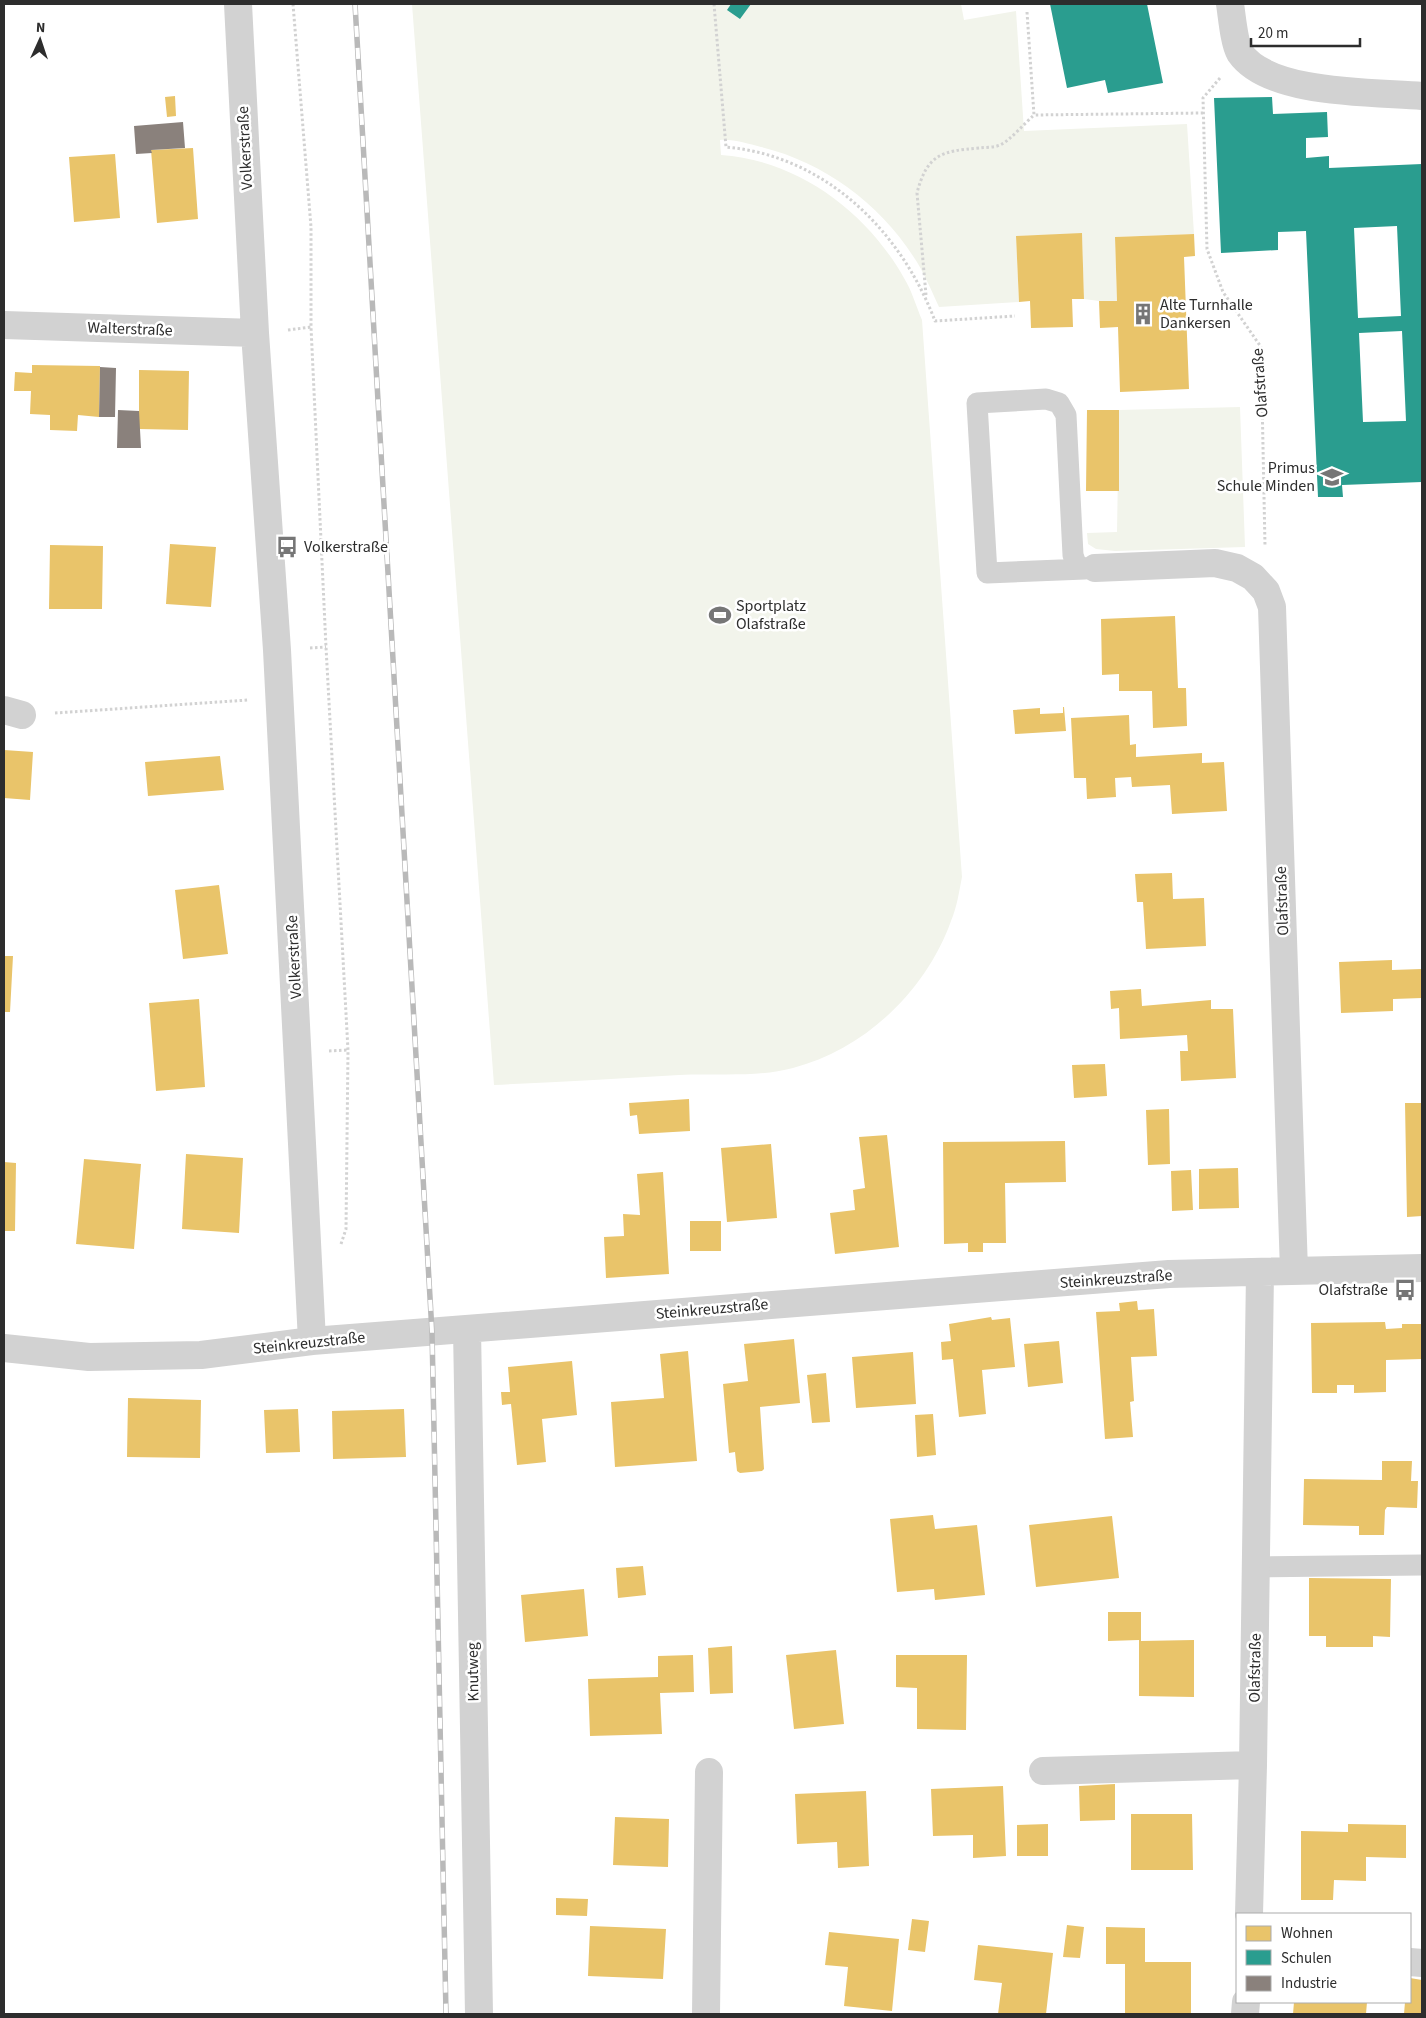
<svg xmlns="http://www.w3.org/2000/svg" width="1426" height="2018" viewBox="0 0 1426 2018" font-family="'Source Sans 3',sans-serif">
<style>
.green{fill:#f2f4eb}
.homes{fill:#e9c46a}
.schools{fill:#2a9d8f;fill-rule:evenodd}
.industry{fill:#8a817c}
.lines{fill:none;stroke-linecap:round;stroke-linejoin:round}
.path{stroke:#d2d2d2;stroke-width:3;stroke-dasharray:2.5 2.5;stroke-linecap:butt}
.service{stroke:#d2d2d2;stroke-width:21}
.minor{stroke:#d2d2d2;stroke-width:28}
.rail-casing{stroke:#b9b9b9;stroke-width:5.5}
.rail{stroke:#fff;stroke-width:4;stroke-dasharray:11;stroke-linecap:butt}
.labels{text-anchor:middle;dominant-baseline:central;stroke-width:5;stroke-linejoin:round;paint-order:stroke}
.street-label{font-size:16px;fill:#2d2d2d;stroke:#fff}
.poi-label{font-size:16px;fill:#2d2d2d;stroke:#fff;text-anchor:start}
</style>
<rect width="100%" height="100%" fill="#fff"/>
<path class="green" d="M412,4H961L964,20L1016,11L1024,131L1187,124L1194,234L1115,237L1117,301H1099L1084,299L1082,234L1016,236L1019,302L939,307C931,290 924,272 913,256C879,203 823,162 761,147C748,144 734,139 720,140L721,155C798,160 867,212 904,278C912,291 916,306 922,320L962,877C959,892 957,907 951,921C926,991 865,1049 793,1068C756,1078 717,1073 679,1075C618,1079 556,1082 494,1085Z
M1240,407L1245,547L1115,551L1096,549L1088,544L1087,533L1117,532L1119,410Z"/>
<path class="homes" d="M175,96L176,116L167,117L165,97Z
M193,148L198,219L157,223L151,150Z
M115,154L120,218L74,222L69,157Z
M1082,233L1084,299H1072L1073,327L1031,328L1030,301L1019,302L1016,236Z
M1194,234L1195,256L1184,257L1189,389L1120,392L1118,327L1100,328L1099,301H1117L1115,237Z
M32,365L100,366L99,417L78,415L77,431L50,430V415L30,414L31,391H14L15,372L32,373Z
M139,370L189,371L188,430L139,429Z
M1087,410H1119V491H1086Z
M170,544L216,547L211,607L166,604Z
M50,545L103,546L102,609H49Z
M1175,616L1178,688H1186L1187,726L1153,728L1152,691H1119V674L1102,675L1101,619Z
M1063,707H1064L1066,731L1015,734L1013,710L1040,708V714L1063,713Z
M1129,715L1130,745L1136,744V757L1202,753V763L1224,762L1227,811L1172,814L1170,785L1132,787L1131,777L1115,778L1116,797L1087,799L1086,778H1074L1071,718Z
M4,750L33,752L30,800L4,798Z
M220,756L224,790L148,796L145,762Z
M1172,873L1173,899L1204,898L1206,946L1146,949L1143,902H1137L1135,874Z
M219,885L228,954L183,959L175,890Z
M4,956H13L10,1012H4Z
M1392,960V970L1422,969V998L1393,999V1011L1341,1013L1339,962Z
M1141,989L1142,1006L1211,1000V1009H1233L1236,1078L1181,1081L1180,1051H1188L1187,1035L1120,1039L1119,1008L1111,1009L1110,991Z
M199,999L205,1087L156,1091L149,1003Z
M1105,1064L1107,1096L1074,1098L1072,1065Z
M689,1099L690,1131L639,1134L637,1115L630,1116L629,1103Z
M1405,1103H1422V1216L1407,1217Z
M1169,1109L1170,1164L1148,1165L1146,1110Z
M887,1135L899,1247L835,1254L830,1213L855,1210L853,1190L865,1188L859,1137Z
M1065,1141L1066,1182L1005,1183L1006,1243H983V1252H968V1243L944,1244L943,1142Z
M771,1144L777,1218L727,1222L721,1148Z
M186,1154L243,1158L239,1233L182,1229Z
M84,1159L141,1164L134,1249L76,1244Z
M4,1162L16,1163L15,1231H4Z
M1238,1168L1239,1208L1199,1209V1169Z
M1191,1170L1193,1210L1172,1211L1171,1171Z
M663,1172L669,1274L606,1278L604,1237L624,1236L623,1214L640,1215L637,1174Z
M690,1221H721V1251H690Z
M1137,1301L1138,1310L1154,1309L1157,1356L1131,1357L1134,1401L1130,1402L1133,1437L1105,1439L1096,1312L1120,1311L1119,1303Z
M991,1317L992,1320L1010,1318L1015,1367L982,1370L986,1414L959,1417L953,1359L942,1360L941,1342L951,1341L949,1324Z
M1385,1322L1386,1329L1402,1328V1324H1422V1359L1386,1360V1392L1354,1393V1385H1337V1393H1312L1311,1323Z
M794,1339L800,1403L760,1407L764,1469L762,1471L740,1473L737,1471L735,1452L729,1453L723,1384L748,1381L744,1344Z
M1059,1341L1063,1383L1028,1387L1024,1344Z
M688,1351L697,1461L615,1467L611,1402L664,1398L660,1354Z
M913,1352L916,1404L856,1408L852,1357Z
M572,1361L577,1415L542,1419L546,1462L517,1465L511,1404L502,1405L501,1392H510L508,1367Z
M826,1373L830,1422L812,1423L807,1375Z
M128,1398L201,1400L200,1458L127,1457Z
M298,1409L300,1452L266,1453L264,1410Z
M404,1409L406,1457L333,1459L332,1411Z
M933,1414L936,1455L917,1457L915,1415Z
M1382,1461H1412L1411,1481H1418L1417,1508L1387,1507L1385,1510L1384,1535H1359V1526L1303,1525L1304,1479L1382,1480Z
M933,1515L935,1529L977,1525L985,1595L935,1600L934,1589L897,1592L890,1519Z
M1112,1516L1119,1578L1036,1587L1029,1525Z
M643,1566L646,1595L618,1598L616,1568Z
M1309,1578L1391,1579L1390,1637L1373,1636V1647H1326V1636H1309Z
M584,1589L588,1636L525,1642L521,1595Z
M1108,1612H1141V1641L1194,1640V1697L1139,1696V1640L1108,1641Z
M732,1646L733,1693L710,1694L708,1648Z
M836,1650L844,1724L794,1729L786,1655Z
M693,1655L694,1692L660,1693L662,1734L590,1736L588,1679L658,1677V1656Z
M896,1655H967L966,1730L917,1729V1688L896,1687Z
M1115,1784V1820L1080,1821L1079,1786Z
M1003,1786L1006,1856L973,1858V1835L933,1836L931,1789Z
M866,1791L869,1866L838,1868L837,1842L797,1844L795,1794Z
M1131,1814H1192L1193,1870H1131Z
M615,1817L669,1819L668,1867L613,1865Z
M1048,1824V1856H1017V1825Z
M1348,1824L1406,1825V1858L1366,1857V1881L1334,1880L1333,1900H1301V1831L1348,1832Z
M556,1898L588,1899L587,1916L556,1915Z
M912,1919L929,1921L925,1952L908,1950Z
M1067,1925L1084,1927L1080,1958L1063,1957Z
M590,1926L666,1929L663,1979L588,1976Z
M1106,1927L1145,1928V1962H1191V2013H1125V1964H1106Z
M829,1932L899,1939L892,2011L844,2006L848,1967L825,1965Z
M978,1945L1053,1953L1046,2014H998L1002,1983L974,1980Z
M1410,1978L1422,1980V2014H1404L1405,2002H1410Z
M1294,2002H1367L1366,2014H1293Z"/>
<path class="schools" d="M731,4H751L740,19L727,10Z
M1050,4H1147L1163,83L1108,93L1105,80L1067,88Z
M1272,97L1273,114L1327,112L1328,137L1306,138V158L1329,156V168L1422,164V482L1342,485L1343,497H1318L1306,231L1278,232V250L1221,253L1214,98ZM1397,226L1401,316L1358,318L1354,228ZM1402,331L1406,421L1363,422L1359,333Z"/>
<path class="industry" d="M183,122L185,148L151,150L152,153L136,154L134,126Z
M100,367L116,368L115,417H99Z
M118,410L139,411L141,448H117Z"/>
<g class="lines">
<path class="path" d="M293,4L311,227V327L326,647L348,1050L346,1229L341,1244
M714,4L726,147C826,156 901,231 935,321L1015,316
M1027,12L1034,115L1203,113
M1220,78L1203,98L1207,249L1223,292L1261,347L1265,546
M926,295L917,193C927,154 942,151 979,148C986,147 995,148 1002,144C1010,140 1025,123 1034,115
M288,330L311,327
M310,648L326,647
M55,713L248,700
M329,1051L348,1050"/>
<path class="service" d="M1046,399L1059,403L1066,415L1073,555L1076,564L1085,569L987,573L977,403Z
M1256,1567L1422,1565"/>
<path class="minor" d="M238,4L255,333L277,650L312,1341
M1230,4C1232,16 1234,43 1240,53C1269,95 1374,92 1422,96
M4,325L255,333
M1095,568L1215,563L1237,568L1253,577L1266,591L1272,607L1294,1271
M4,710L22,715
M467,1329L479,2014
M4,1348L89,1357L201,1355L312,1341L1169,1274L1422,1268
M1043,1771L1253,1765
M1249,1914L1253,1765L1260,1272
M1410,1962L1422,1963
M706,2014L709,1772
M1245,2014L1246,2002"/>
<g class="rail-casing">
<path id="rail" d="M355,4L432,1332L446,2014"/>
</g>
<use href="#rail" class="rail"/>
</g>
<defs>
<g id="building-bare" transform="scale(1.725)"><path d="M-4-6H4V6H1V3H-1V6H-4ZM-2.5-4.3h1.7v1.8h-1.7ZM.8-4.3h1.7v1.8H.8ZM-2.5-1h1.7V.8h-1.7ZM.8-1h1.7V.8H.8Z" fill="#767676" stroke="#fff" stroke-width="2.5" paint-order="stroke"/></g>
<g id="school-bare" transform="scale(1.725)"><path d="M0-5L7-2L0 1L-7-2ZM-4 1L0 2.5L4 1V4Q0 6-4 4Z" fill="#767676" stroke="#fff" stroke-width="2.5" paint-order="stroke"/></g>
<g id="bus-bare" transform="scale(1.725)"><path d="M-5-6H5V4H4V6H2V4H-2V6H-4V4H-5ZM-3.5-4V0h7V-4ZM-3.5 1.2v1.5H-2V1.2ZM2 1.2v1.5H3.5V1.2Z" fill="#767676" stroke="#fff" stroke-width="2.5" paint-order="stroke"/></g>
<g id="stadium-bare" transform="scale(1.725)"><path d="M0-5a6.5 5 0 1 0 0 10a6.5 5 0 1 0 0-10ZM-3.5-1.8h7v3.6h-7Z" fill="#767676" stroke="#fff" stroke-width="2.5" paint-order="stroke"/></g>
</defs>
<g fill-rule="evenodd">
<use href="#building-bare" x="1143" y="314"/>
<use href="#school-bare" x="1332" y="477"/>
<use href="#bus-bare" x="287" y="547"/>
<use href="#stadium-bare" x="720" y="615"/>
<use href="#bus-bare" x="1405" y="1290"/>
</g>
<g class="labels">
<g class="street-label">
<text transform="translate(245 148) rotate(-93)">Volkerstraße</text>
<text transform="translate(130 329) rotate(2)">Walterstraße</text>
<text transform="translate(1260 383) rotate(-94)">Olafstraße</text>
<text transform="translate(1282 901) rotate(-92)">Olafstraße</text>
<text transform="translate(294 957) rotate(-93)">Volkerstraße</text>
<text transform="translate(1116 1279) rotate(-4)">Steinkreuzstraße</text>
<text transform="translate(712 1309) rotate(-5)">Steinkreuzstraße</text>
<text transform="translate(309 1343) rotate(-6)">Steinkreuzstraße</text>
<text transform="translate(1255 1668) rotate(-89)">Olafstraße</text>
<text transform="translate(473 1672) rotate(-91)">Knutweg</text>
</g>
<g class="poi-label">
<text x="1160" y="305">Alte Turnhalle<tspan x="1160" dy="18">Dankersen</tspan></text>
<text x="1315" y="468" text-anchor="end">Primus<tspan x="1315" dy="18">Schule Minden</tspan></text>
<text x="304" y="547">Volkerstraße</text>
<text x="736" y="606">Sportplatz<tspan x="736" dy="18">Olafstraße</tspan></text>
<text x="1388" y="1290" text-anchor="end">Olafstraße</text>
</g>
</g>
<rect width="1426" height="2018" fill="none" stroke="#2d2d2d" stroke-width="10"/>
<rect x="1236" y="1913" width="175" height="90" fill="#ffffff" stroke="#ababab"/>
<rect x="1246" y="1926" width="25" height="15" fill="#e9c46a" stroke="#ababab"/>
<text x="1281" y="1938" font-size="15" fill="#2d2d2d">Wohnen</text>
<rect x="1246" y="1950" width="25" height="15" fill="#2a9d8f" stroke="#ababab"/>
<text x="1281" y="1963" font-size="15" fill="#2d2d2d">Schulen</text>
<rect x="1246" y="1976" width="25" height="15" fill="#8a817c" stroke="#ababab"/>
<text x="1281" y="1988" font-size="15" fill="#2d2d2d">Industrie</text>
<g transform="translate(40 40) rotate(3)" stroke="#ffffff" stroke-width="4" paint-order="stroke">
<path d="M0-4L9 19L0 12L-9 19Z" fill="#2d2d2d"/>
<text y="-8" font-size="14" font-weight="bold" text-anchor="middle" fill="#2d2d2d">N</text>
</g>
<path d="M1251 38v8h109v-8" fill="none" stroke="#2d2d2d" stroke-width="2.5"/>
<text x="1258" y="38" font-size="15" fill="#2d2d2d" stroke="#ffffff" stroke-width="4" paint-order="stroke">20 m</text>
</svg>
